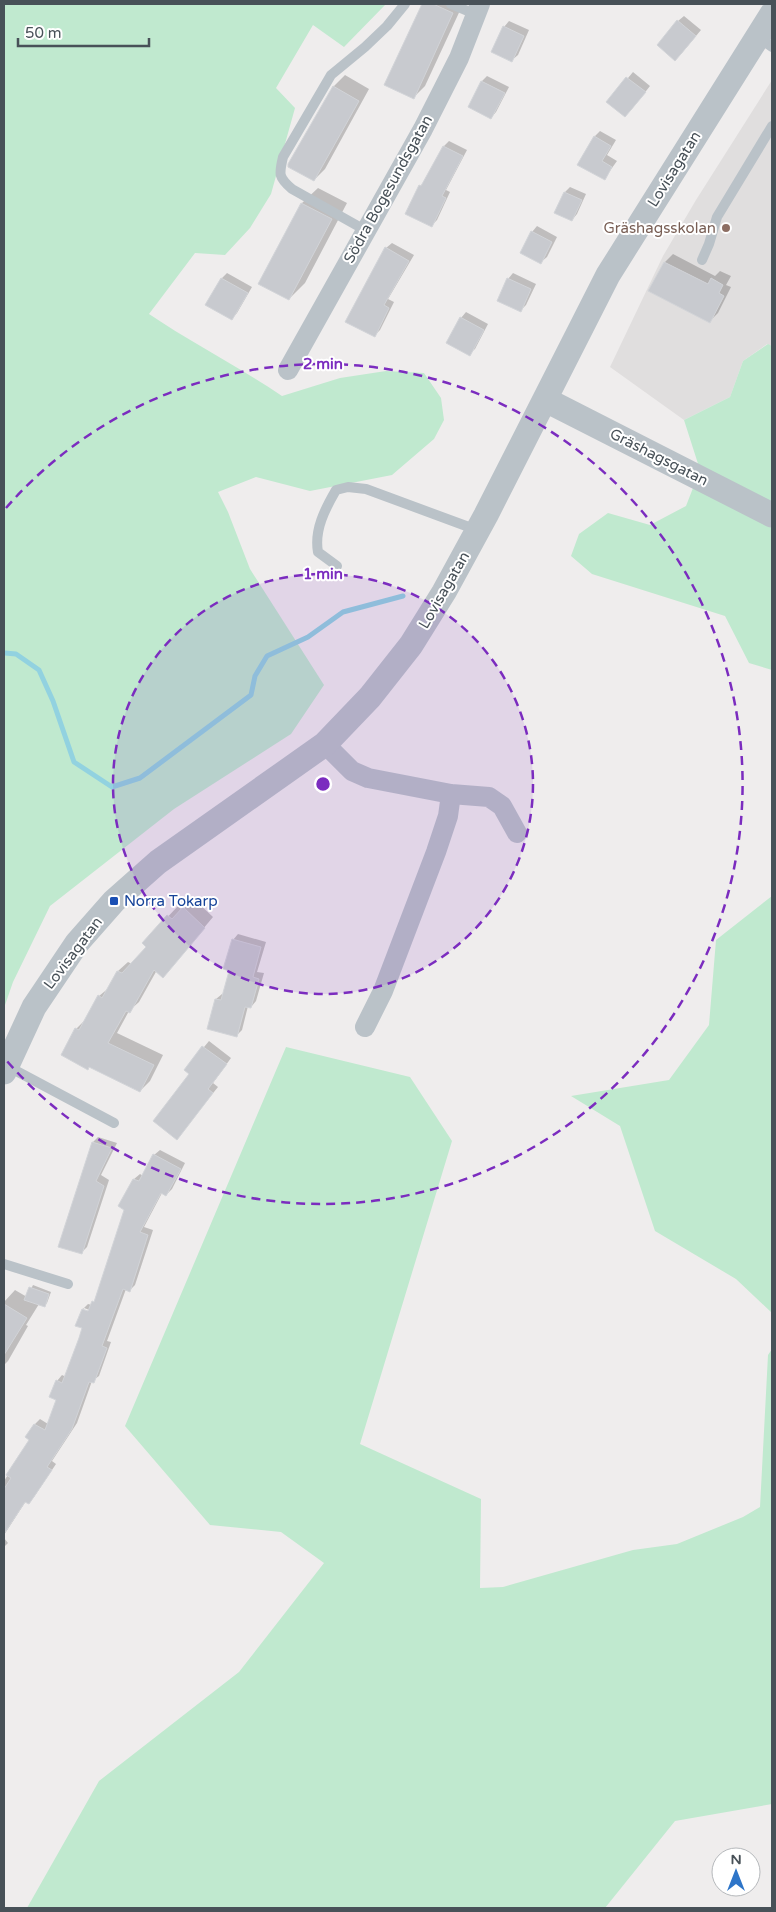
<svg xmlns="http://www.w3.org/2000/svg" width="776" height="1912" viewBox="0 0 776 1912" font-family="'Varela Round',sans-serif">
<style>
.education{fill:#e0dede}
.green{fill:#c0e9cf}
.shadow{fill:#0003}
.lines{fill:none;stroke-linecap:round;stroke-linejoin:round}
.stream{stroke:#92d2e0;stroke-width:5}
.building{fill:#c8cacf;stroke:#d2d4d8}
.service{stroke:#bac2c8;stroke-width:10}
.minor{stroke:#bac2c8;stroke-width:20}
.tertiary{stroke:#bac2c8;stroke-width:25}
.ring{fill:none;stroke:#7b2cbf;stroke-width:2.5;stroke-dasharray:9 6}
.education-dot{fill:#8d6e63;stroke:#fff;stroke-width:2}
.transit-dot{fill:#1a4fb4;stroke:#fff;stroke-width:2}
.labels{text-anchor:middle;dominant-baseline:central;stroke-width:4;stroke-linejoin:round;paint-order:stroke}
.street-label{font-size:15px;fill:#485158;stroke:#fff}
.education-label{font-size:15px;fill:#785e54;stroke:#fff;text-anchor:end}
.transit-label{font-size:15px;fill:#164399;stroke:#fff;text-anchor:start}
.centre{fill:#7b2cbf;stroke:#fff;stroke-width:2.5}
.ring-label{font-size:15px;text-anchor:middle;font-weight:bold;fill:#7b2cbf;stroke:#fff;stroke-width:4;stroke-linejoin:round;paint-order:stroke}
</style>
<rect width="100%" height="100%" fill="#efeded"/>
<path class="education" d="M772,80V346L767,344L743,361L730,397L684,420L610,367L663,256L696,200Z"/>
<path class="green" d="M4,4H386L344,47L313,25L276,88L295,108L271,194L250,228L225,255L195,253L149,314C192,343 239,367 282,396L340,378L386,371L424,373L441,398L444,420L434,439L392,475L310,491L256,477L218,492L228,512L250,569L324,685L291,734L174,809L50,906L13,982L4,1008Z
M768,344L772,346V670L749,663L725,616L592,574L571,556L579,534L608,513L650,525L686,506L700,470L684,420L730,397L743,361Z
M772,896V1313L736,1279L655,1231L620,1126L571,1096L669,1080L709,1025L716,940Z
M286,1047L410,1077L452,1141L360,1444L481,1499L480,1588L503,1587L633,1550L677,1544L743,1517L760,1507L768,1355L772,1349V1804L675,1821L605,1908H27L99,1781L239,1672L324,1563L281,1532L210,1525L125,1426Z"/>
<path class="shadow" d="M423,4H463L425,86L414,97L386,85Z
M684,16L701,30L681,54L678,21Z
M509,21L529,30L518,55L512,60L504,27Z
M633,72L650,86L631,110L608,102Z
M345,75L369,89L325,169L314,180L290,165L334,86Z
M487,76L509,87L496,112L491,118L469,107L482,81Z
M600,131L616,140L607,155L617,161L604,179L595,136Z
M449,141L467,150L446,190L450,192L437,220L431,226L420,186L425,182L444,146Z
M570,187L586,194L577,214L572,220L556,213L565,192Z
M318,188L347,203L305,283L289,299L302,203Z
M537,226L557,237L547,257L541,262L532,232Z
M392,243L414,255L388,299L394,302L380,330L374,336L386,248Z
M673,254L715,276L720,271L731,276L726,285L731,287L718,313L710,321L650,290L665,262Z
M227,273L252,287L237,313L232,318L207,304L222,278Z
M513,273L536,284L526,305L521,310L508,279Z
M466,312L488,324L475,349L469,354L461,318Z
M194,899L213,917L172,966L157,970L139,1002L129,1011L117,1033L163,1055L150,1081L140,1091L76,1029L86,1019L99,996L110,987L118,971L128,962L132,964L148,947L144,942L178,906L182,910Z
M238,934L266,942L257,972L264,973L256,1001L251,1007L248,1006L242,1030L236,1036L216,999L222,994H224L231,970L233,940Z
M209,1041L231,1058L213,1083L218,1087L177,1138L191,1074L185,1070Z
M98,1137L117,1143L101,1175L109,1180L87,1247L81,1253L93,1142Z
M160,1150L185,1163L172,1189L166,1195L162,1193L144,1227L153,1230L135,1285L130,1290L126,1289L107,1341L111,1342L99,1376L92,1381L77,1423L52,1461L56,1464L34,1497L29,1503L26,1501L4,1535V1481L31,1439L27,1437L35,1424L40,1419L48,1424L58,1399L57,1381L62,1375L66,1377L83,1327V1309L84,1308V1311L95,1312L84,1308L88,1304L92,1305L97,1298L125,1209L120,1206L134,1179L140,1174L143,1176L154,1155Z
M33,1285L51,1292L47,1303L44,1306L39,1304L26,1325L28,1326L8,1361L4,1365V1302L15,1290L27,1297Z
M4,1538L8,1543L4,1547Z"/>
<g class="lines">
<path class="stream" d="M5,653L16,654L39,670L53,701L74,762L112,787L140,778L251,695L255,676L267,656L308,637L343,612L403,596"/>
</g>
<path class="building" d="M422,4H433L453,13L414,99L384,85Z
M677,20L696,36L675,61L657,45Z
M503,26L524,36L512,62L491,52Z
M626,77L646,92L625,117L606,102Z
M481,81L505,93L491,119L468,107Z
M333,86L359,101L314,181L288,167V164Z
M594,136L611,146L602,161L612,167L605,180L577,165Z
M443,146L463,156L442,196L446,198L432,227L405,214L419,185L421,186Z
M564,192L582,200L572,221L554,213Z
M301,203L332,219L289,300L258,284Z
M531,231L552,242L541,264L520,253Z
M385,247L409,261L384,305L389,308L375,337L345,322Z
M664,262L708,284L711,278L723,285L719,293L724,296L710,323L648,291Z
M221,278L248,293L232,320L205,305Z
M507,278L531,289L521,312L497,301Z
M460,317L484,330L470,356L446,343Z
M183,907L205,928L163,978L154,970L130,1013L126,1011L108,1043L154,1065L140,1092L89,1067L88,1070L61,1055L75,1028L79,1030L98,995L102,998L117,971L122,973L146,947L142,943L167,915L172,919Z
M232,939L261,947L253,977L259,979L251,1008L245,1007L237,1037L207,1029L215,999L221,1000L229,971L223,969Z
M202,1046L227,1064L208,1089L213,1093L177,1140L153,1121L189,1074L184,1070Z
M92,1142L112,1148L96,1181L104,1186L82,1254L58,1247Z
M153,1154L181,1169L166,1196L161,1193L140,1232L148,1235L130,1292L123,1289L102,1346L107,1348L94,1383L89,1382L72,1429L47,1467L52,1470L29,1504L25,1502L4,1534V1489L11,1478L6,1475L29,1440L25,1437L34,1424L45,1430L56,1400L49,1397L56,1380L62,1383L79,1338L82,1328L75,1326L82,1309L88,1311L92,1301L94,1302L124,1210L118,1206L133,1179L139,1181Z
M29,1287L49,1294L45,1307L24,1300Z
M4,1304L27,1318L4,1355Z"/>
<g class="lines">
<path class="service" d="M451,4L477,15
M758,37L772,47
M365,230L292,189C278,177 279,174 283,157L331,75L365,47L387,26L405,4
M702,260L709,244L717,217L772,126
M337,566L318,552C314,530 325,509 336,490L348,487L366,489L477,530
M7,1066L114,1123
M4,1264L68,1284"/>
<path class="minor" d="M288,370L423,129L459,58L480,4
M325,744L352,771L368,778L451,794L489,797L502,806L517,833
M365,1027L383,991L436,852L448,816L451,794"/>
<path class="tertiary" d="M546,400L772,515
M4,1072L34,1007L77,943L114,901L158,862L325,744L370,697L411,645L444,592L486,515L608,275L772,14"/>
</g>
<circle cx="323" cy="784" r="210" fill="#7b2cbf" fill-opacity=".12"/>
<g class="ring">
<circle cx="323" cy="784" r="210"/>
<path d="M6 508A420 420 0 1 1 6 1060"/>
</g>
<circle class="education-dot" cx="726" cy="228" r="5"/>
<rect class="transit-dot" x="109" y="896" width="10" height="10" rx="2.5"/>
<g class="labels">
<g class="street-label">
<text transform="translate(674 169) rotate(-58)">Lovisagatan</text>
<text transform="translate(388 189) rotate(-61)">Södra Bogesundsgatan</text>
<text transform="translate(659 457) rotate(27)">Gräshagsgatan</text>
<text transform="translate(444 590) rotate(-60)">Lovisagatan</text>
<text transform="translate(73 953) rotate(-53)">Lovisagatan</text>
</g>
<g class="education-label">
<text x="716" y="228">Gräshagsskolan</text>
</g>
<g class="transit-label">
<text x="124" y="901">Norra Tokarp</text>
</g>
</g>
<circle cx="323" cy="784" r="8" class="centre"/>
<g class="ring-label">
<text x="323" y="369">2 min</text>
<text x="323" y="579">1 min</text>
</g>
<rect width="776" height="1912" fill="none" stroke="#485158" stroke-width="10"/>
<g transform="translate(736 1872)"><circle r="24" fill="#ffffff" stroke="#b6b9bc"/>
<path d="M0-4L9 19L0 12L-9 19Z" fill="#2e75c8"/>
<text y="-8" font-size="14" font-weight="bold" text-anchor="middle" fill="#485158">N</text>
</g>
<path d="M18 38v8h131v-8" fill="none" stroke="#485158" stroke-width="2.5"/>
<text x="25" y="38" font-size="15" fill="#485158" stroke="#ffffff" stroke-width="4" paint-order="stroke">50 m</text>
</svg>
